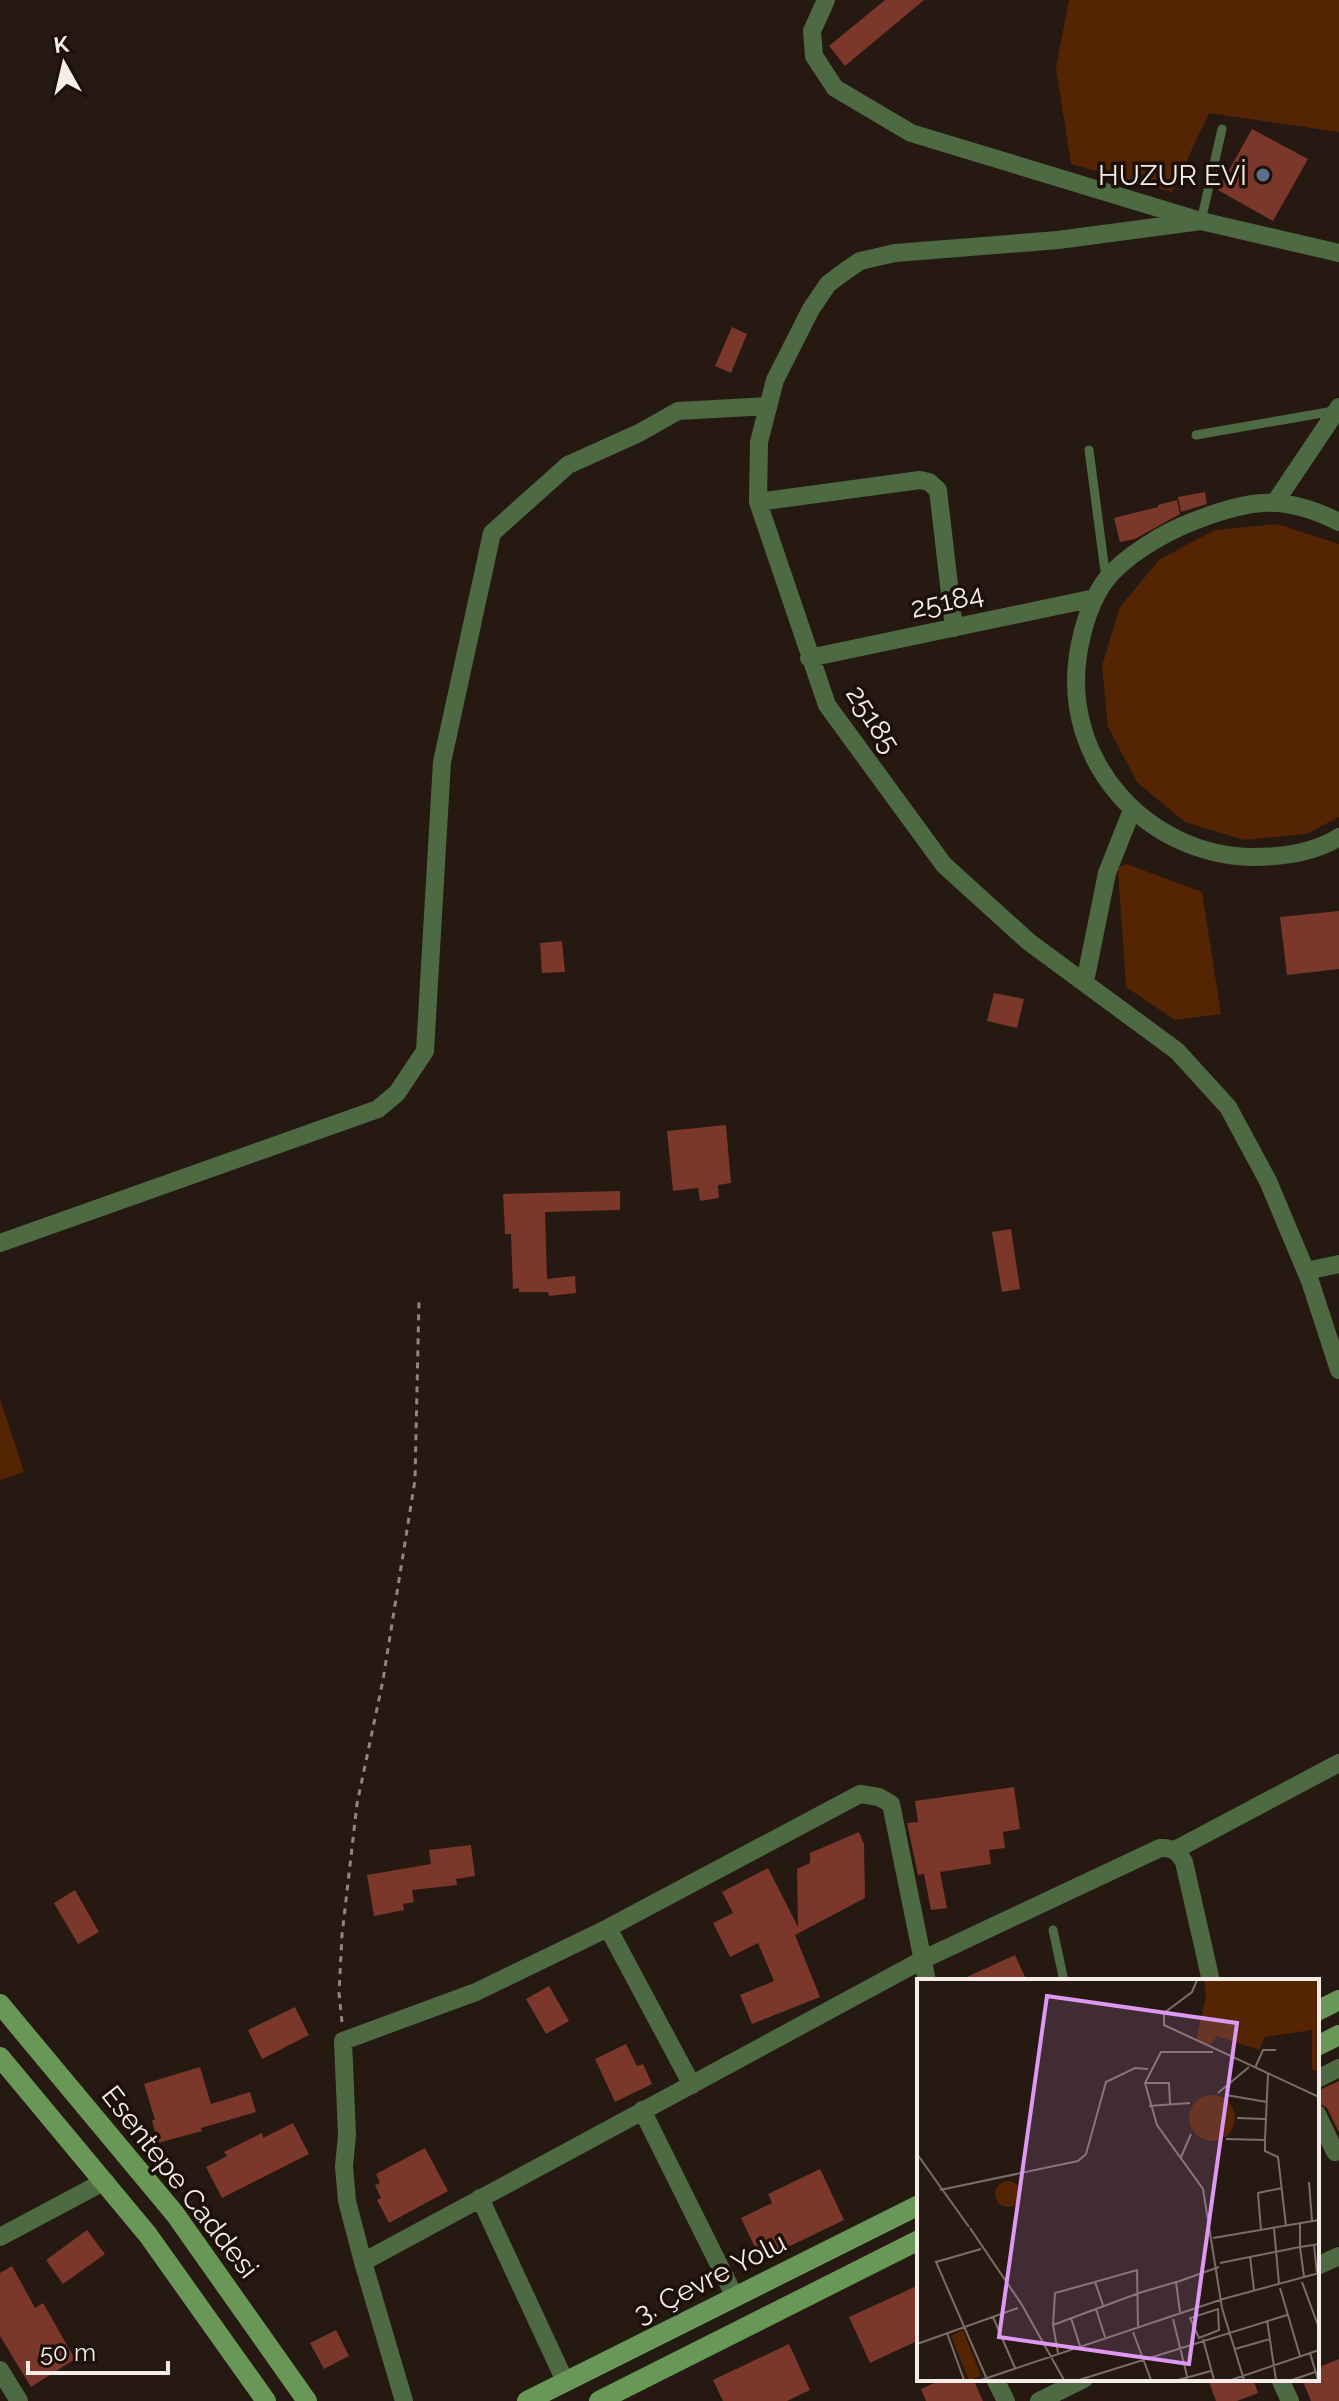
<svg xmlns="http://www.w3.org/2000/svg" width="1339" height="2401" viewBox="0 0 1339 2401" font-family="Raleway,sans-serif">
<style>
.green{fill:#552503}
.building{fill:#7a372a}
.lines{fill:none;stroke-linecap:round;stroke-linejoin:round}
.path{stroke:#90857f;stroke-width:3;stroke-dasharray:6 6;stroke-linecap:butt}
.service{stroke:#4d6a43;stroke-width:9}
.minor{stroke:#4d6a43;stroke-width:18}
.secondary{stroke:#689757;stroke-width:20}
.service-dot{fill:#5c6f8a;stroke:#1c1009;stroke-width:3}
.labels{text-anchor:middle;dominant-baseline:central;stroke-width:7;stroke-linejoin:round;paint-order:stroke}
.poi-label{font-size:28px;fill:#f6ede8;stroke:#1c1009;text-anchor:end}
.street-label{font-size:28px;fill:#f6ede8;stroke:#1c1009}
.inset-road{fill:none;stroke:#796e68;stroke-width:2}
.view{fill:#de98f2;fill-opacity:0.15;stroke:#de98f2;stroke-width:4}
.inset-edge{fill:none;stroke:#f6ede8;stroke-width:4}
</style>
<rect width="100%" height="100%" fill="#261912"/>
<path class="green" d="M1069,0H1339V132L1209,113L1172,192L1071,164L1056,68Z
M1277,524L1339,544V817L1306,834L1244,840L1185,822L1137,782L1108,727L1102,666L1120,607L1160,559L1215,530Z
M1126,864L1202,892L1221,1014L1175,1020L1126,987L1118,868Z
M0,1399L24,1472L0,1480Z"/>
<path class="building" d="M885,0H924L845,66L829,46Z
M1252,129L1308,159L1273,221L1218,190Z
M732,327L747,334L731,373L715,366Z
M1205,492L1207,504L1181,512L1178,497Z
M1177,500L1180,514L1135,539L1120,542L1114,518L1158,507V505Z
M1339,911V969L1287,975L1280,917Z
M562,941L565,972L542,973L540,943Z
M994,993L1024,999L1017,1028L987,1021Z
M726,1125L731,1183L718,1185L719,1198L700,1201L698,1188L673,1191L667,1131Z
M620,1191V1210L545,1212L547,1279L575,1276L576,1293L549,1296L548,1292H519V1288L513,1289L511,1234H505L503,1194Z
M1011,1229L1020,1289L1002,1292L992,1232Z
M1014,1787L1020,1829L1003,1832L1005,1848L989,1850L991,1864L940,1872L947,1908L931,1910L924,1874L918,1875L907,1823L918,1822L915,1801Z
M859,1832L864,1844L865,1898L795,1935L820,1997L752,2024L740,1995L774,1981L758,1943L730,1957L713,1923L733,1913L722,1892L768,1868L798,1927L797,1869L810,1863V1853Z
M471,1845L475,1876L456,1879L457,1885L412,1890L414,1902L403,1904L404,1910L374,1916L367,1875L431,1864L429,1850Z
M75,1890L99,1932L78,1944L54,1903Z
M1015,1955L1027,1981H958Z
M549,1986L569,2021L546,2034L526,1999Z
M295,2007L309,2035L262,2059L248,2030Z
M626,2044L637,2066L643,2064L652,2084L615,2102L595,2059Z
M200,2067L211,2104L250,2092L256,2112L201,2128L202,2131L158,2143L152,2120H155L144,2084Z
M1339,2081V2132L1327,2108L1317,2102V2091Z
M293,2123L309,2154L222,2198L206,2167L227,2156L224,2152L262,2133L263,2138Z
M425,2148L448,2191L389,2223L377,2200L381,2198L375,2185L380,2183L376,2174Z
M820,2169L844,2220L761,2260L741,2218L772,2203L768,2194Z
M87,2230L105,2254L63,2284L46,2260Z
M12,2266L35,2308L43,2303L75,2359L31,2387L0,2336V2273Z
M919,2285V2340L870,2363L849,2317Z
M336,2330L349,2356L324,2369L310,2343Z
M789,2344L810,2390L787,2401H723L713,2380Z
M1339,2359V2401H1311L1302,2379H1317V2368Z
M943,2379H973L983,2401H926L921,2389Z
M1208,2379H1253L1258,2393L1237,2401H1216Z"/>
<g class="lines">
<path class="path" d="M342,2022L339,1993L342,1935L357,1804L383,1680L415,1480L419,1300"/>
<path class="service" d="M1201,221L1222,129
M1196,435L1334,411
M1089,450L1106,579
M1053,1930L1064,1981"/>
<path class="minor" d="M826,0L812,31L814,56L835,88L911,133L1201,221L1339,253
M1201,221L1058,240L895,253L860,261L844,272L828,284L811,309L775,380L759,442L758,502L827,705L944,865L1029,942L1177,1051L1228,1107L1268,1181L1310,1281L1339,1370
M1276,501L1339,407
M758,502L920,480L929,482L938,490L954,628
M1339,522C1284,494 1251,499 1194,521C1165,532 1124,556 1105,581C1090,602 1082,630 1078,655C1062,761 1146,855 1252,857C1281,857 1314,853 1339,837
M809,658L1095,598
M1085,982L1107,873L1132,810
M0,1243L378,1109L397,1093L425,1051L442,762L492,533L568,465L639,433L678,411L768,406
M1306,1271L1339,1264
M1175,1850L1339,1763
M608,1928L860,1794L879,1797L891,1804L927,1981
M1317,2079L1339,2068
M642,2110L735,2297
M1317,2114L1335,2152L1339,2151
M480,2198L565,2381
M0,2237L105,2181
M363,2262L347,2201L344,2166L347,2135L343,2041L476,1992L608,1928L692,2085
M1317,2266L1339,2256
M0,2370L19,2401
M995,2379L1006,2401
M1280,2379L1290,2401
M404,2401L363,2262L924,1959L1160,1848C1172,1847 1179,1852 1184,1862L1211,1981
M1039,2401L1084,2379"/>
<path class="secondary" d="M0,2004L175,2214L307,2401
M1317,2011L1339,2000
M1317,2046L1339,2035
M0,2057L148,2235L266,2401
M527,2401L919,2205
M599,2401L919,2240"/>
</g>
<circle class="service-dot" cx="1263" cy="175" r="8"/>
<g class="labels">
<g class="poi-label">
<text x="1247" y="175">HUZUR EVİ</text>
</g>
<g class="street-label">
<text transform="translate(947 601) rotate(-12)">25184</text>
<text transform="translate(873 719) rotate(57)">25185</text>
<text transform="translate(180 2182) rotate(52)">Esentepe Caddesi</text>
<text transform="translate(710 2278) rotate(-27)">3. Çevre Yolu</text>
</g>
</g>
<g transform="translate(917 1979)">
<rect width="402" height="402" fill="#261912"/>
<path d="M287,1H402V92L395,91V51L348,58L342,71L300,57L292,68L279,62L289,17ZM272 139a23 23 0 1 1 46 0a23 23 0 1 1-46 0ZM78 215a13 13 0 1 1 26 0a13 13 0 1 1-26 0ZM46,351L64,397L52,401L34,357Z" fill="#552503"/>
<path class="inset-road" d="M280,1L275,13L247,34V46L402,118M296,73H244L228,104L240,146L286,210L305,329L327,401M338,89L346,71H359M228,104H252L253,125M301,114L332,88M309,116L350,123M232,127L273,124M320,139L348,140M309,160L348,161L351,95M348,161V172L361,178L369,247M0,175L52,248M264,178L274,155M392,203L395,242M23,211L161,182L169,175L189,103L218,89L231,90M53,249L105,326L147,401M357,249L362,305M344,251L341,214L365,209M296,259L402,241M397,266L400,295M64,270L19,283L69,398M333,277L337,311M303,284L383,268V245M387,298L383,268L402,265M178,303L220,291L221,347M260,303L302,288M385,303L402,349M363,309L383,377M179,330L188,358M301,330L302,351L282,359L273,339ZM76,338L98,389M154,339L163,367M256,340L271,401M350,341L359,401M136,346L138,314L178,303L186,326M216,353L234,401M30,354L47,401M286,360L297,401M0,365L101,329M318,370L353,360M141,374L136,346L222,314L259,303L263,333M393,374L401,401M64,401L306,320L402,294M162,401L370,336M261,401L294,392M314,401L402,371M375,401L398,393"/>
<path class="view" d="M130,17L320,44L272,385L82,358Z"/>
<rect width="402" height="402" class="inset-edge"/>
</g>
<g transform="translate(64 64) rotate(352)" stroke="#1c1009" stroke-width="6" paint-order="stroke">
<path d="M0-6L14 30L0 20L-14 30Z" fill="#f6ede8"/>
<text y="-12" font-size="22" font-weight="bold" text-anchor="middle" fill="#f6ede8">K</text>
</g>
<path d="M28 2361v12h140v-12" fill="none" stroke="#f6ede8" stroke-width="4"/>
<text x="40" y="2361" font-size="24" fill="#f6ede8" stroke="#1c1009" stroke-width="6" paint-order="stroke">50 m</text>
</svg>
